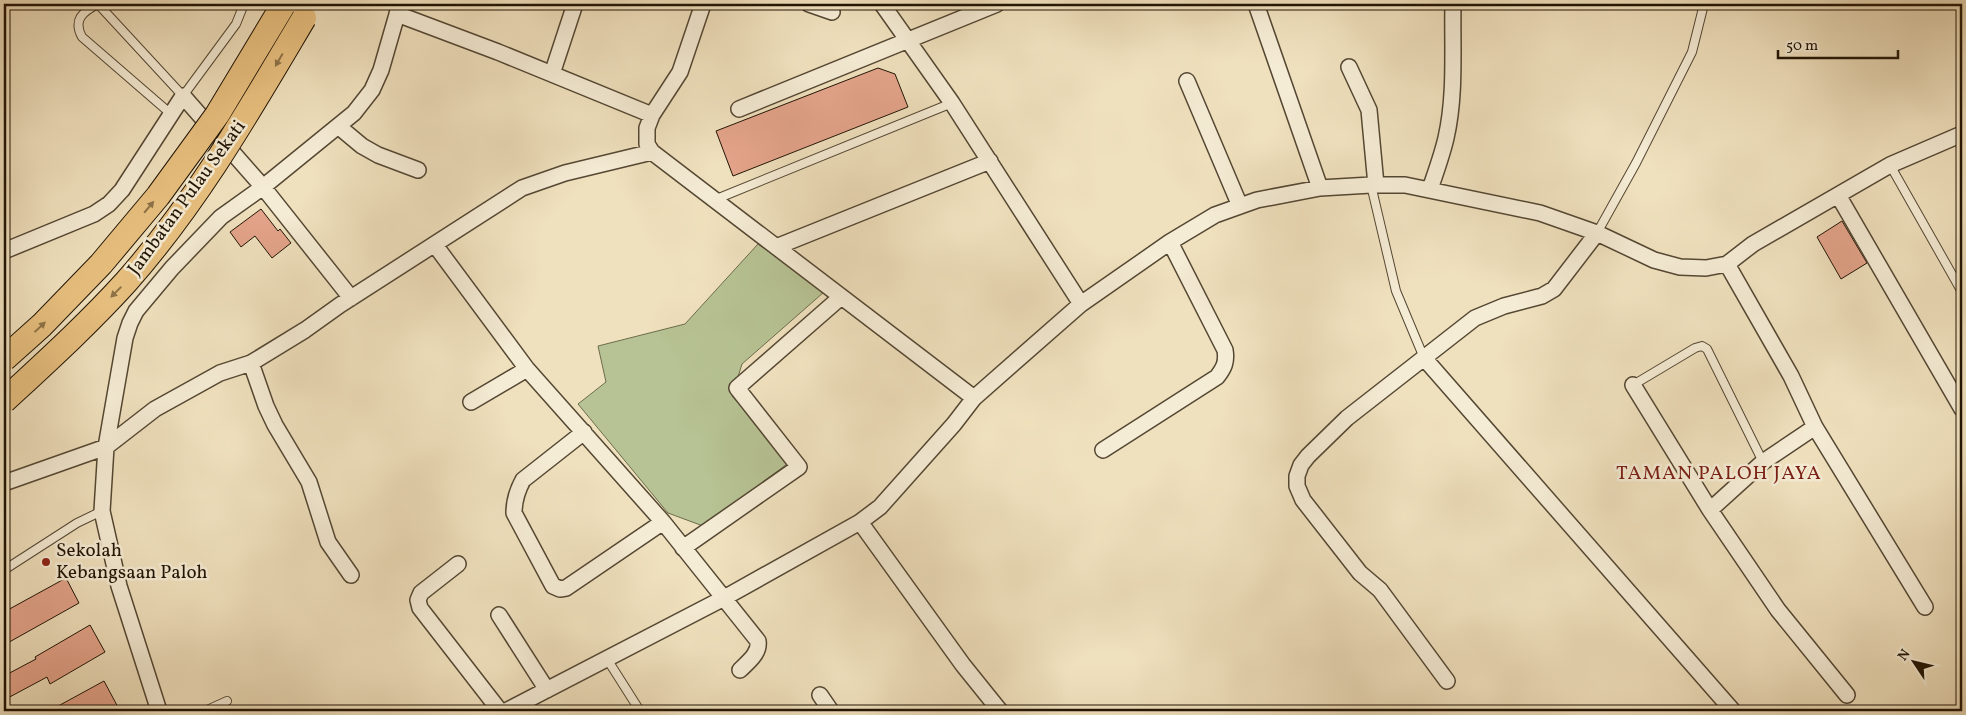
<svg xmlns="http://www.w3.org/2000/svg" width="1966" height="715" viewBox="0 0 1966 715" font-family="Vollkorn,serif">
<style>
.green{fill:#b7c394;stroke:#6c6c4c}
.building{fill:#e4a48b;stroke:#201405}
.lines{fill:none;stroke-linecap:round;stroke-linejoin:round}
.service-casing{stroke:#544733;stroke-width:10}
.minor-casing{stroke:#544733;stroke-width:18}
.service{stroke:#f5ecd5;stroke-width:8}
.minor{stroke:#f5ecd5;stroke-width:15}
.primary-bridge-casing{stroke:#201405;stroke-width:26;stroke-linecap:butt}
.primary-bridge{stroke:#e8c07f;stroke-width:24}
.oneway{fill:#8e7348}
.poi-dot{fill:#8f2418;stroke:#f5ecd5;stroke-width:2}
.labels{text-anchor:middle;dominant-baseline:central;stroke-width:5;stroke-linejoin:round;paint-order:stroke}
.street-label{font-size:19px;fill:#201405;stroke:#f5ecd5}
.poi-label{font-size:19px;fill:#201405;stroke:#f5ecd5;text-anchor:start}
.neighbourhood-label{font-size:20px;letter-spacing:1px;fill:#7a1f14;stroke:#f5ecd5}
</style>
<rect width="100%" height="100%" fill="#f0e1be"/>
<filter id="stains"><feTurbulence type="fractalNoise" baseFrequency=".004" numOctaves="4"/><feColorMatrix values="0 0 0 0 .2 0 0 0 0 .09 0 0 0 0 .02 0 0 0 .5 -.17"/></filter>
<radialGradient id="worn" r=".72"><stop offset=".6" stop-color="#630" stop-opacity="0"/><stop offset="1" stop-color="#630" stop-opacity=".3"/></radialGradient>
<path class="green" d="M758,244L824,292L742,364L732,396L790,462L703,526L668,513L578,404L606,382L598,346L685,324Z"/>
<path class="building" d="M878,68L895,74L908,107L733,176L716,131Z
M261,209L278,231L280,229L291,243L272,258L255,236L241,247L230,232Z
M1842,221L1867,263L1841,279L1817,237Z
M66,578L79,603L4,645V612Z
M90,625L105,652L50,684L47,677L4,700V676L36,659L35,657Z
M104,681L120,711H49Z"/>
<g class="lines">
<g class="service-casing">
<path id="service" d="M98,4L183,96L236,24L244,4
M98,4C82,12 73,20 82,37L171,114
M1961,14L1962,15
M1890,165L1962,292
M1371,185L1396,291L1424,358
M714,200L952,103
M1597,233L1636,163L1692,52L1704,4
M1633,385L1695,348L1702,346L1707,349L1763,462
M4,570L77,523L102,511
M607,659L640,711
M205,711L227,701"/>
</g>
<g class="minor-casing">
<path id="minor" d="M703,4L680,72L652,115L647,128V144L652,152L974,398
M809,4L832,12
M882,4L952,103L1081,304
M1256,4L1320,188
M397,14L498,52L652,115
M1349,67L1369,110L1376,185
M552,74L575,4
M1187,81L1240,206
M739,109L997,4
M338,126L362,146L378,155L418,170
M1430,189C1436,172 1442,155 1446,138C1456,94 1452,48 1453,4
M1838,195L1962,409
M435,245L527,369L663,522L758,641C760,653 748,662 740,670
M776,247L990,161
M4,251L94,214L109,204L122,190L183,96L263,187L351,298
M1727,264L1791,376L1815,427L1925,607
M1424,358L1733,711
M251,363L266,406L275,425L309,482L328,542L351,575
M1633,385L1710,510L1778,610L1847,695
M471,402L527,369
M584,432L523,480C517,491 514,500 514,513L553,586L560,589L566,588L663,522
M1103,450L1217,377C1224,368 1227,362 1225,350L1170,242
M4,483L106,447L155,409L220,373L251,363L305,330L340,305L522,188L565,173L652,152
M1710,510L1763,462L1815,427
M860,522L963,665L1000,711
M683,548L799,467L737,388L841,297
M458,564L421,593L418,600L420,608L500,711
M499,615L547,690
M1447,681L1380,590L1360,573L1303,500L1297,486V476L1301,465L1308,456L1347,418L1475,318L1504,306L1542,296L1554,289L1597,233
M820,695L831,711
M159,711L119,586L102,511L106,447L125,338L130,323L136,311L172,268L221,217L263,187L354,113L372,90L381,70L400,4
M506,711L724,598L860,522L880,507L954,424L974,398L1081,304L1170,242L1215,215L1257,200L1320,188L1371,185H1405L1540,213L1597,233L1654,260L1680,267L1706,268L1727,264L1753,244L1890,165L1962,134"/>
</g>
<use href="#service" class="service"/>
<use href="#minor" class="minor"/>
<g class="primary-bridge-casing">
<path id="primary-bridge" d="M4,359L42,325L101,264L158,196L217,115L282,7
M4,401C45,363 88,324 126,282C197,202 250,109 304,18"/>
</g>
<use href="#primary-bridge" class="primary-bridge"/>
</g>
<defs><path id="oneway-solid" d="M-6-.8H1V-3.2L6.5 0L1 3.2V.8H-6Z" transform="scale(1.25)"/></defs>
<g class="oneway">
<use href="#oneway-solid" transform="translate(279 60) rotate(120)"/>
<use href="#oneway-solid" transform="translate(149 207) rotate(-50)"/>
<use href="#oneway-solid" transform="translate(116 292) rotate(135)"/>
<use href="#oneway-solid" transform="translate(40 327) rotate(-43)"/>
</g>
<circle class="poi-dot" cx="46" cy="562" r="5"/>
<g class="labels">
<g class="street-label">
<text transform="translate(187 198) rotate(-54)">Jambatan Pulau Sekati</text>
</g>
<g class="poi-label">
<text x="56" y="551">Sekolah<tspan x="56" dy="22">Kebangsaan Paloh</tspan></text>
</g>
<g class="neighbourhood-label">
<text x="1719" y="474">TAMAN PALOH JAYA</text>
</g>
</g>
<rect width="1966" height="715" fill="none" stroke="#f0e1be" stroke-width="20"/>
<rect x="5" y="5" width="1956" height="705" fill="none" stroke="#201405" stroke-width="2.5"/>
<rect x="10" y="10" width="1946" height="695" fill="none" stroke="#201405"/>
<g transform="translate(1914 662) rotate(305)" stroke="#f5ecd5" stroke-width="4" paint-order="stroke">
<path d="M0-4L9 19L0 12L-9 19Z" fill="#201405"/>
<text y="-8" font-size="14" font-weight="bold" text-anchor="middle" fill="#201405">N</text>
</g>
<path d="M1778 50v8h120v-8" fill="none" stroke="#201405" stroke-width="2.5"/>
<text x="1786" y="50" font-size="15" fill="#201405" stroke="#f5ecd5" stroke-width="4" paint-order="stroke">50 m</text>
<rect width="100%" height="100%" filter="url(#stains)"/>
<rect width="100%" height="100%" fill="url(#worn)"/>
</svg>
